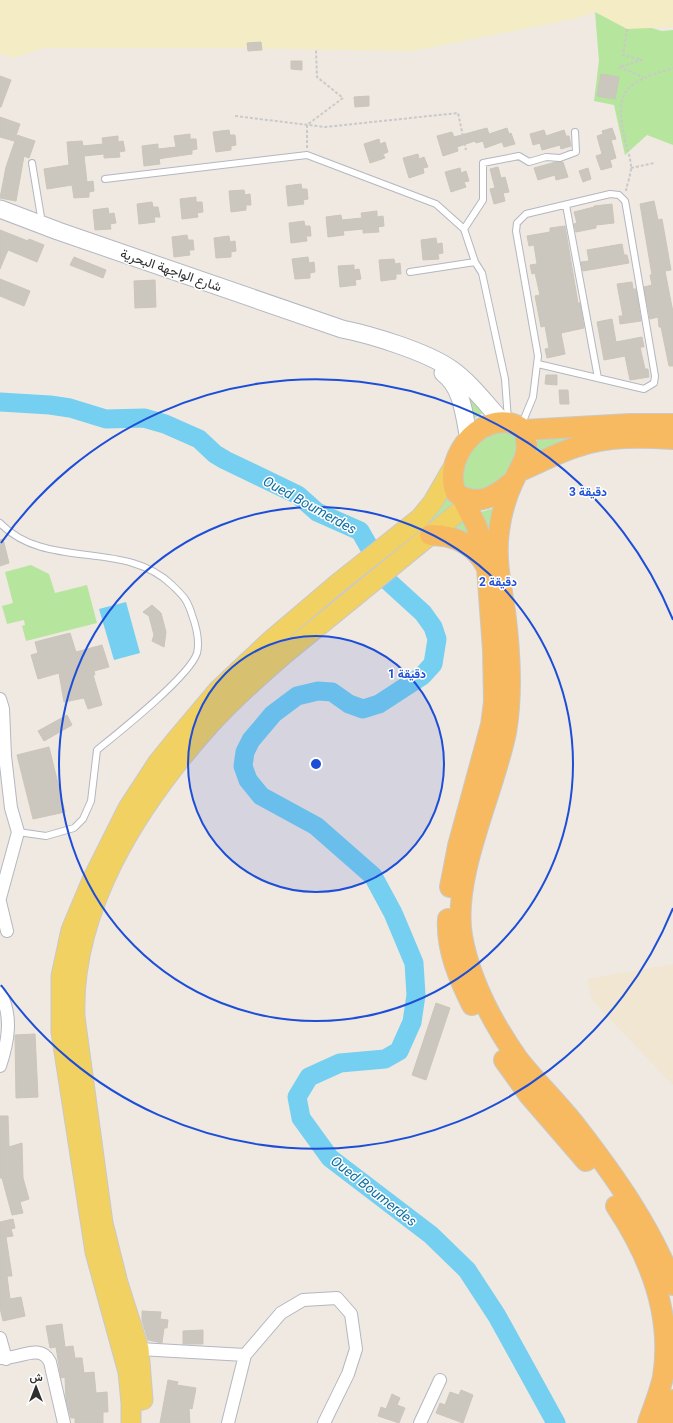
<svg xmlns="http://www.w3.org/2000/svg" width="673" height="1423" viewBox="0 0 673 1423" font-family="Roboto,Vazirmatn,sans-serif">
<style>
.education{fill:#f0e6d1}
.green{fill:#b6e59e}
.sand{fill:#f3ecc5}
.water{fill:#75cff0}
.lines{fill:none;stroke-linecap:round;stroke-linejoin:round}
.river{stroke:#75cff0;stroke-width:19}
.building{fill:#cbc7bf;stroke:#cbc5ba}
.service-casing{stroke:#b4b7c1;stroke-width:8}
.minor-casing{stroke:#b4b7c1;stroke-width:14}
.secondary-casing{stroke:#b4b7c1;stroke-width:19}
.primary-casing{stroke:#c9c9c9;stroke-width:21}
.trunk-casing{stroke:#c9c9c9;stroke-width:22}
.path{stroke:#c9c9c9;stroke-width:2;stroke-dasharray:3 2;stroke-linecap:butt}
.service{stroke:#fff;stroke-width:6}
.minor{stroke:#fff;stroke-width:12}
.secondary{stroke:#fff;stroke-width:17}
.primary{stroke:#f2d163;stroke-width:19}
.trunk{stroke:#f8ba60;stroke-width:20}
.ring{fill:none;stroke:#1d4ed8;stroke-width:2}
.labels{text-anchor:middle;dominant-baseline:central;stroke-width:3;stroke-linejoin:round;paint-order:stroke}
.street-label{font-size:13px;fill:#2e2e2e;stroke:#fff}
.water-label{font-size:14px;font-style:italic;fill:#0d6fa3;stroke:#fff}
.centre{fill:#1d4ed8;stroke:#fff;stroke-width:2}
.ring-label{font-size:12px;text-anchor:middle;font-weight:bold;fill:#1d4ed8;stroke:#fff;stroke-width:3;stroke-linejoin:round;paint-order:stroke}
</style>
<rect width="100%" height="100%" fill="#efe9e1"/>
<path class="education" d="M673,964V1085L592,1000L587,979Z"/>
<path class="green" d="M595,12L662,31L673,30V145L647,135L625,155L614,105L594,101L599,61Z
M470,391L486,411L473,419L464,393Z
M501,429L518,438C518,443 518,449 517,454C512,470 495,485 481,493L466,488L461,483C462,478 461,470 463,465C468,448 486,435 501,429Z
M537,436L551,438H577L537,457Z
M444,497L457,507L415,533Z
M497,507L490,547L478,513Z
M467,516L480,549L451,530Z
M31,565L49,574L55,593L87,585L97,623L26,641L22,626L25,625L24,620L7,624L2,606L13,603L5,572Z"/>
<path class="sand" d="M0,0H673V27L627,29L595,12L578,18L413,51L221,48H44L13,58L0,53Z"/>
<path class="water" d="M126,602L140,653L114,660L99,609Z"/>
<g class="lines">
<path class="river" d="M0,402L50,405L70,408L106,419L144,418L165,424L199,439L215,454L225,460L298,495L317,512L360,531L389,582L423,613L433,627L437,639L433,664L422,676L379,704L363,709L349,704L332,692L318,691L297,696L273,714L251,740L245,752L243,766L248,780L261,796L316,826L373,876L393,913L414,963L416,995L412,1022L399,1051L385,1059L340,1063L309,1077L297,1097L301,1118L330,1158L431,1235L467,1270L497,1316L556,1423"/>
</g>
<path class="building" d="M261,42L262,50L248,51L247,43Z
M291,61H302V70L291,69Z
M601,74L619,77L615,99L597,96Z
M0,76L11,80L1,107H0Z
M369,96V106L355,107L354,97Z
M0,117L20,124L14,141L0,137Z
M487,128L489,134L507,128L509,134L511,133L515,144L504,147L502,142L485,148L483,141L476,143L475,141L457,147L458,151L443,156L437,136L452,132L454,137Z
M612,128L616,139L611,140L616,158L610,160L612,167L601,170L596,156L602,154L597,136L603,134L602,131Z
M229,130L230,135H235L236,145L231,146V150L216,152L213,132Z
M544,130L546,136L564,130L566,136H569L571,146L561,149L560,145L542,150L540,143L533,145L530,134Z
M190,134V139H196L197,149L192,150V154L164,158L159,159L160,164L144,166L142,146L158,144V149L176,147L174,136Z
M17,135L35,141L29,158L24,156L16,201L0,198L6,167Z
M118,136V142L123,141L125,151L119,152L120,157L104,158V154L84,156L87,182L93,181L94,191L89,192V197L74,198L72,185L47,189L44,169L69,165L67,142L82,141L83,146L103,144L102,138Z
M379,139L380,144L385,142L388,152L383,154L385,158L370,163L364,144Z
M418,154L419,159L424,157L428,167L423,168L424,173L409,178L403,158Z
M556,162H563L568,177L556,180L555,175L538,180L534,168Z
M498,167L501,178L505,177L509,192L503,193L505,201L494,204L490,189L495,188L490,169Z
M460,168L461,173L466,171L469,181L464,182L466,187L451,192L445,172Z
M588,168L591,179L583,182L579,171Z
M301,184L302,189H307L308,199L303,200L304,204L288,206L286,186Z
M244,190L245,195L250,194L251,205H246V210L231,212L229,191Z
M196,197V202H202L203,212L197,213L198,217L182,219L180,199Z
M654,201L658,220L662,219L671,270L665,271L673,312V366H669L661,327H659L658,317L650,319L644,287L652,285L650,275H652L640,204Z
M152,202L153,207H158L160,217H154L155,222L139,224L137,204Z
M612,204L614,223L596,225V228L576,232L574,224L577,223L574,212L594,207V206Z
M108,208L109,214L114,213L116,223L110,224L111,229L95,230L93,210Z
M377,211V217L383,216L384,226L378,227L379,232L363,233V229L343,231L344,235L328,237L326,217L341,215L342,220L362,218L361,213Z
M304,221L305,226H310L311,236H306L307,241L291,243L289,223Z
M565,226L578,303H580L584,328L561,333L565,354L547,358L545,349L549,348L545,326L541,327L535,296L540,295L535,273L532,274L530,265L537,264L534,245L529,246L527,236L550,232V228Z
M0,230L28,241L29,239L44,245L37,262L8,250L0,269Z
M187,235L188,240H193L194,250H189L190,255L174,257L172,237Z
M229,236L230,242L235,241L236,251L231,252V257L216,258L214,238Z
M436,238L437,244L442,243L443,253L438,254L439,259L423,260L421,240Z
M622,244L624,255H627L629,263L583,271L581,262L589,261L587,250Z
M74,257L106,270L103,278L70,265Z
M308,257L309,263L314,262L315,272L310,273V278L295,279L292,259Z
M394,259L395,264L400,263L401,274H396V279L381,281L379,260Z
M354,265V270L359,269L361,279L355,280L356,285L340,287L338,266Z
M0,279L30,291L24,306L0,296Z
M155,280L156,307L135,308L134,281Z
M632,282L633,289H636L641,321L620,324L619,316H623L617,284Z
M612,319L616,342L642,337L644,347H640L645,369H648L649,377L630,380L625,356L604,360L597,322Z
M546,375H557V385L545,384Z
M559,390H568L569,404H560Z
M3,539L9,563L0,566V540Z
M152,605L161,613L166,632L164,647L152,641L154,635L149,616L143,612Z
M70,633L76,652L102,645L109,667L94,671L95,675H93L102,705L88,709L84,698L64,702L59,673L38,679L31,655L38,653L35,642Z
M67,715L72,725L44,741L38,731Z
M49,747L65,812L33,819L17,755Z
M436,1003L450,1008L426,1080L412,1075Z
M35,1034L38,1097L16,1098L15,1035Z
M0,1116H8L9,1147L22,1143L23,1178L29,1199L20,1202L23,1213L12,1215L2,1178H0Z
M13,1219L15,1228L11,1229L13,1236L6,1237L12,1276H7L10,1299L21,1297L25,1316L3,1321L0,1308V1222Z
M142,1311L161,1312L160,1319L168,1320L167,1328H164L162,1343L148,1340L142,1321Z
M62,1324L65,1347L73,1346L75,1358H82L84,1373L94,1372L96,1393L107,1392L108,1412H103V1423H75V1418H71L66,1400L65,1377L61,1378L56,1347L50,1348L46,1326Z
M203,1330V1344H183V1331Z
M168,1380L178,1382L177,1385L196,1388L192,1409L189,1408L190,1423H160Z
M461,1390L473,1395L463,1423L436,1413L440,1403L445,1405L450,1392L459,1395Z
M392,1394L400,1398L397,1405L405,1408L399,1423L378,1416L381,1407L386,1409Z"/>
<g class="lines">
<g class="service-casing">
<path id="service" d="M32,163L42,223
M105,179L307,155L436,204L464,229L475,262L482,273L505,379L508,420
M566,205L598,378
M464,229L483,200V163L519,156L529,162L546,157L560,158L576,152L575,132
M410,272L475,262
M521,426L533,397L538,356L516,231L517,223L526,214L610,194L619,195L625,201L626,206L655,376L654,383L644,389L538,364
M0,523C46,571 125,539 172,585C184,597 187,599 192,615C196,626 200,641 197,653C190,676 118,733 97,750L91,801L83,819L74,828L46,836L18,832"/>
</g>
<g class="minor-casing">
<path id="minor" d="M0,699L3,709L5,756L11,808L18,832L0,898
M0,902L7,931
M0,993C13,1016 8,1042 0,1066
M0,1338L6,1359
M139,1349L245,1355
M0,1358C18,1360 40,1342 50,1362L64,1423
M228,1423L245,1355L281,1313L303,1300L337,1298L351,1314L356,1349L348,1374L324,1423
M420,1423L440,1380"/>
</g>
<g class="secondary-casing">
<path id="secondary" d="M0,209L58,231L342,329C372,335 427,352 451,369C471,383 486,404 502,421
M443,373C463,388 464,416 469,439"/>
</g>
<g class="primary-casing">
<path id="primary" d="M143,1400L139,1349L118,1283L103,1223L75,1017C71,910 137,807 206,729C231,701 259,676 287,652L472,501
M131,1423V1403L128,1372L95,1252L61,1032V976L71,930L92,880L128,808L158,762L175,741L218,690L270,641L337,584L420,518L433,502L452,469"/>
</g>
<g class="trunk-casing">
<path id="trunk" d="M524,430L630,424H673
M520,471C539,463 557,453 576,447C608,436 640,437 673,439
M513,481C496,496 477,508 456,493C440,456 488,402 524,430C531,454 523,461 513,482C506,497 501,515 499,531C495,558 501,585 505,611C510,650 513,692 506,732C494,793 452,875 462,936C470,980 492,1022 518,1059C536,1082 558,1103 576,1126C614,1175 651,1227 673,1285
M430,535C455,535 474,544 486,566
M450,887L458,846L491,725L494,702L493,650L486,554L476,525L462,498
M448,919C446,949 459,979 472,1005
M504,1060L529,1095L586,1161
M616,1206C650,1257 673,1315 663,1377C660,1392 653,1408 648,1423
M665,1423L673,1400"/>
</g>
<path class="path" d="M627,29L623,55L642,60L619,67L643,77
M235,116L325,127L458,113L466,150
M307,148V125L343,98L317,77L316,50
M631,168L654,163
M626,191C627,184 631,175 631,167C631,159 627,149 625,140C613,89 627,82 673,68"/>
<use href="#service" class="service"/>
<use href="#minor" class="minor"/>
<use href="#secondary" class="secondary"/>
<use href="#primary" class="primary"/>
<use href="#trunk" class="trunk"/>
</g>
<circle cx="316" cy="764" r="128" fill="#1d4ed8" fill-opacity=".12"/>
<g class="ring">
<circle cx="316" cy="764" r="128"/>
<circle cx="316" cy="764" r="257"/>
<path d="M673 908A385 385 0 0 1 1 985M1 543A385 385 0 0 1 673 620"/>
</g>
<g class="labels">
<g class="street-label">
<text transform="translate(171 270) rotate(19)">شارع الواجهة البحرية</text>
</g>
<g class="water-label">
<text transform="translate(310 505) rotate(29)">Oued Boumerdes</text>
<text transform="translate(374 1191) rotate(38)">Oued Boumerdes</text>
</g>
</g>
<circle cx="316" cy="764" r="6" class="centre"/>
<g class="ring-label">
<text x="588" y="496">3 دقيقة</text>
<text x="498" y="586">2 دقيقة</text>
<text x="407" y="678">1 دقيقة</text>
</g>
<g transform="translate(36 1387)" stroke="#ffffff" stroke-width="3" paint-order="stroke">
<path d="M0-3L7 15L0 10L-7 15Z" fill="#2e2e2e"/>
<text y="-6" font-size="11" font-weight="bold" text-anchor="middle" fill="#2e2e2e">ش</text>
</g>
</svg>
